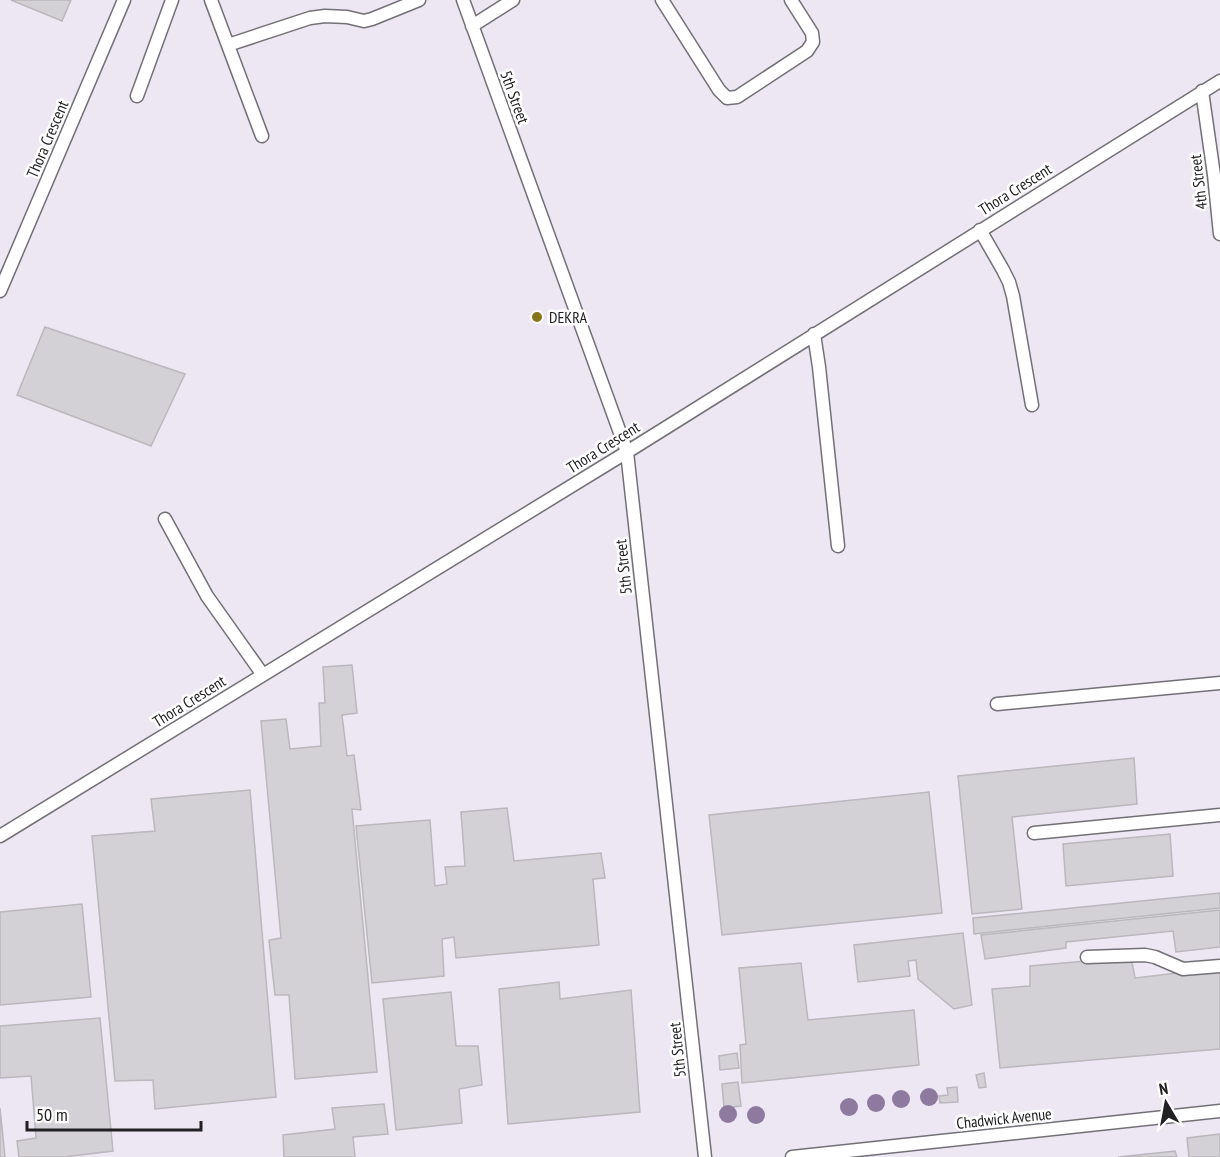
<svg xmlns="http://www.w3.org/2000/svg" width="1220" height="1157" viewBox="0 0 1220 1157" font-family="'PT Sans Narrow',sans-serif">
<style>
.built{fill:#ede7f4}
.building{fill:#d3d0d6;stroke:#bab7bd;stroke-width:1.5}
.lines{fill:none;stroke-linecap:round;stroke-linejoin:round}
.lane-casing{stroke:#727075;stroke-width:15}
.lane{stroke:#fff;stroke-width:12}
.tree{fill:#8e799f}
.poi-dot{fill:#877416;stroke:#fff;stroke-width:2}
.labels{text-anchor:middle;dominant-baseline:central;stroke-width:5;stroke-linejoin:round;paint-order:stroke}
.street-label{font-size:16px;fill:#212123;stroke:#fff}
.poi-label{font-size:16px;fill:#212123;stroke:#fff;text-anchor:start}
</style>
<rect width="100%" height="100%" fill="#f6f3f9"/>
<path class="built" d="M0,0H1220V1157H0Z"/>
<path class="building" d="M11,0H71L62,21Z
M45,327L185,374L151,446L17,395Z
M352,665L357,713L342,715L347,756L354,755L361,810L352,809L377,1072L295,1079L289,995H275L269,940L281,938L261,721L286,719L290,749L321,746L319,703H325L323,667Z
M1134,758L1137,804L1012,817L1022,909L972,914L958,776Z
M250,790L276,1097L155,1109L153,1080L115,1081L92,836L155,831L151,799Z
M929,792L942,913L722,935L709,815Z
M507,808L514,861L601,853L605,878L593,879L599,945L456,958L454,937L442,939L444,976L372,983L356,826L430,820L435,886L447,884L445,867L465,866L461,812Z
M1170,834L1173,876L1066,886L1063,844Z
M1220,893V908L974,934L973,918Z
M82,904L91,997L0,1005V912Z
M1220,910V947L1176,952L1173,931L1066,942V948L985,959L981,935Z
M963,933L972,1005L954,1009L918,979L916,960L908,961L910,976L858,982L854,945Z
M1131,957L1135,978L1220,968V1049L1000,1068L992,989L1030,986V966Z
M801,963L808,1020L914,1010L919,1065L742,1083L740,1045L746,1044L739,968Z
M559,982L560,999L631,990L640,1112L508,1124L499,989Z
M451,992L456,1046H478L482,1085L459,1089L462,1123L396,1130L383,999Z
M100,1018L113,1151L64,1157H19L17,1141L36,1138L31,1076L0,1078V1026Z
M737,1053L739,1068L720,1070L719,1056Z
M984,1073L986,1087L979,1088L976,1075Z
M738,1082L741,1106L724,1108L722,1084Z
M957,1087L958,1102L940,1103L939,1096L948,1095L947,1088Z
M384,1104L388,1134L353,1137L355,1157H284L283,1135L335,1129L332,1108Z
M0,1108L5,1157H0Z
M1220,1134V1157H1189L1187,1138Z
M1175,1151L1177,1157H1118Z"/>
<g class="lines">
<g class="lane-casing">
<path id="lane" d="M211,0L262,136
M463,0L627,452L705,1157
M662,0L719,90L727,98L737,97L807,51L813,42L812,33L791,0
M472,26L513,0
M228,45L310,18L325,16L347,17L364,21L372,19L419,0
M1202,91L1214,175L1220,234
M137,96L172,0
M980,230L1003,270L1009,282L1013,296L1032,405
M0,291L124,0
M814,334L819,367L838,546
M165,519L207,596L263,675
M997,704L1220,683
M1034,833L1220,815
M0,836L627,452L1220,81
M1087,957L1145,955L1155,957L1183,969L1220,966
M792,1157L1220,1111"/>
</g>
<use href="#lane" class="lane"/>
</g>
<g class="tree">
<circle cx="929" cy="1097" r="9"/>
<circle cx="901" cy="1099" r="9"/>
<circle cx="876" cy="1103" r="9"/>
<circle cx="849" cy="1107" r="9"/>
<circle cx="728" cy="1114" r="9"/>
<circle cx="756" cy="1115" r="9"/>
</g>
<circle class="poi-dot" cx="537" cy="317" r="6"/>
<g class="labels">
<g class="street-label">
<text transform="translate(515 97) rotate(70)">5th Street</text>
<text transform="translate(47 139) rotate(-67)">Thora Crescent</text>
<text transform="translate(1198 182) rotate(-97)">4th Street</text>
<text transform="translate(1015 189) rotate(-32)">Thora Crescent</text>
<text transform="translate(603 447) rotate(-32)">Thora Crescent</text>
<text transform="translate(623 567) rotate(-96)">5th Street</text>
<text transform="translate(189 701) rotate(-32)">Thora Crescent</text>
<text transform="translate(677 1050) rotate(-96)">5th Street</text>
<text transform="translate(1004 1118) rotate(-6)">Chadwick Avenue</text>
</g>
<g class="poi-label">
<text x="549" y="317">DEKRA</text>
</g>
</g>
<g transform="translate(1166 1103) rotate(350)" stroke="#ffffff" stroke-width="4.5" paint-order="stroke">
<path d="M0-4.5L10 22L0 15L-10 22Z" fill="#212123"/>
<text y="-9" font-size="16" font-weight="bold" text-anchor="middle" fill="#212123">N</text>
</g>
<path d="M27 1121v9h174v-9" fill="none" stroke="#212123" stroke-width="3"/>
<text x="36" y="1121" font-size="18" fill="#212123" stroke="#ffffff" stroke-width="4.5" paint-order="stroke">50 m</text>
</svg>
